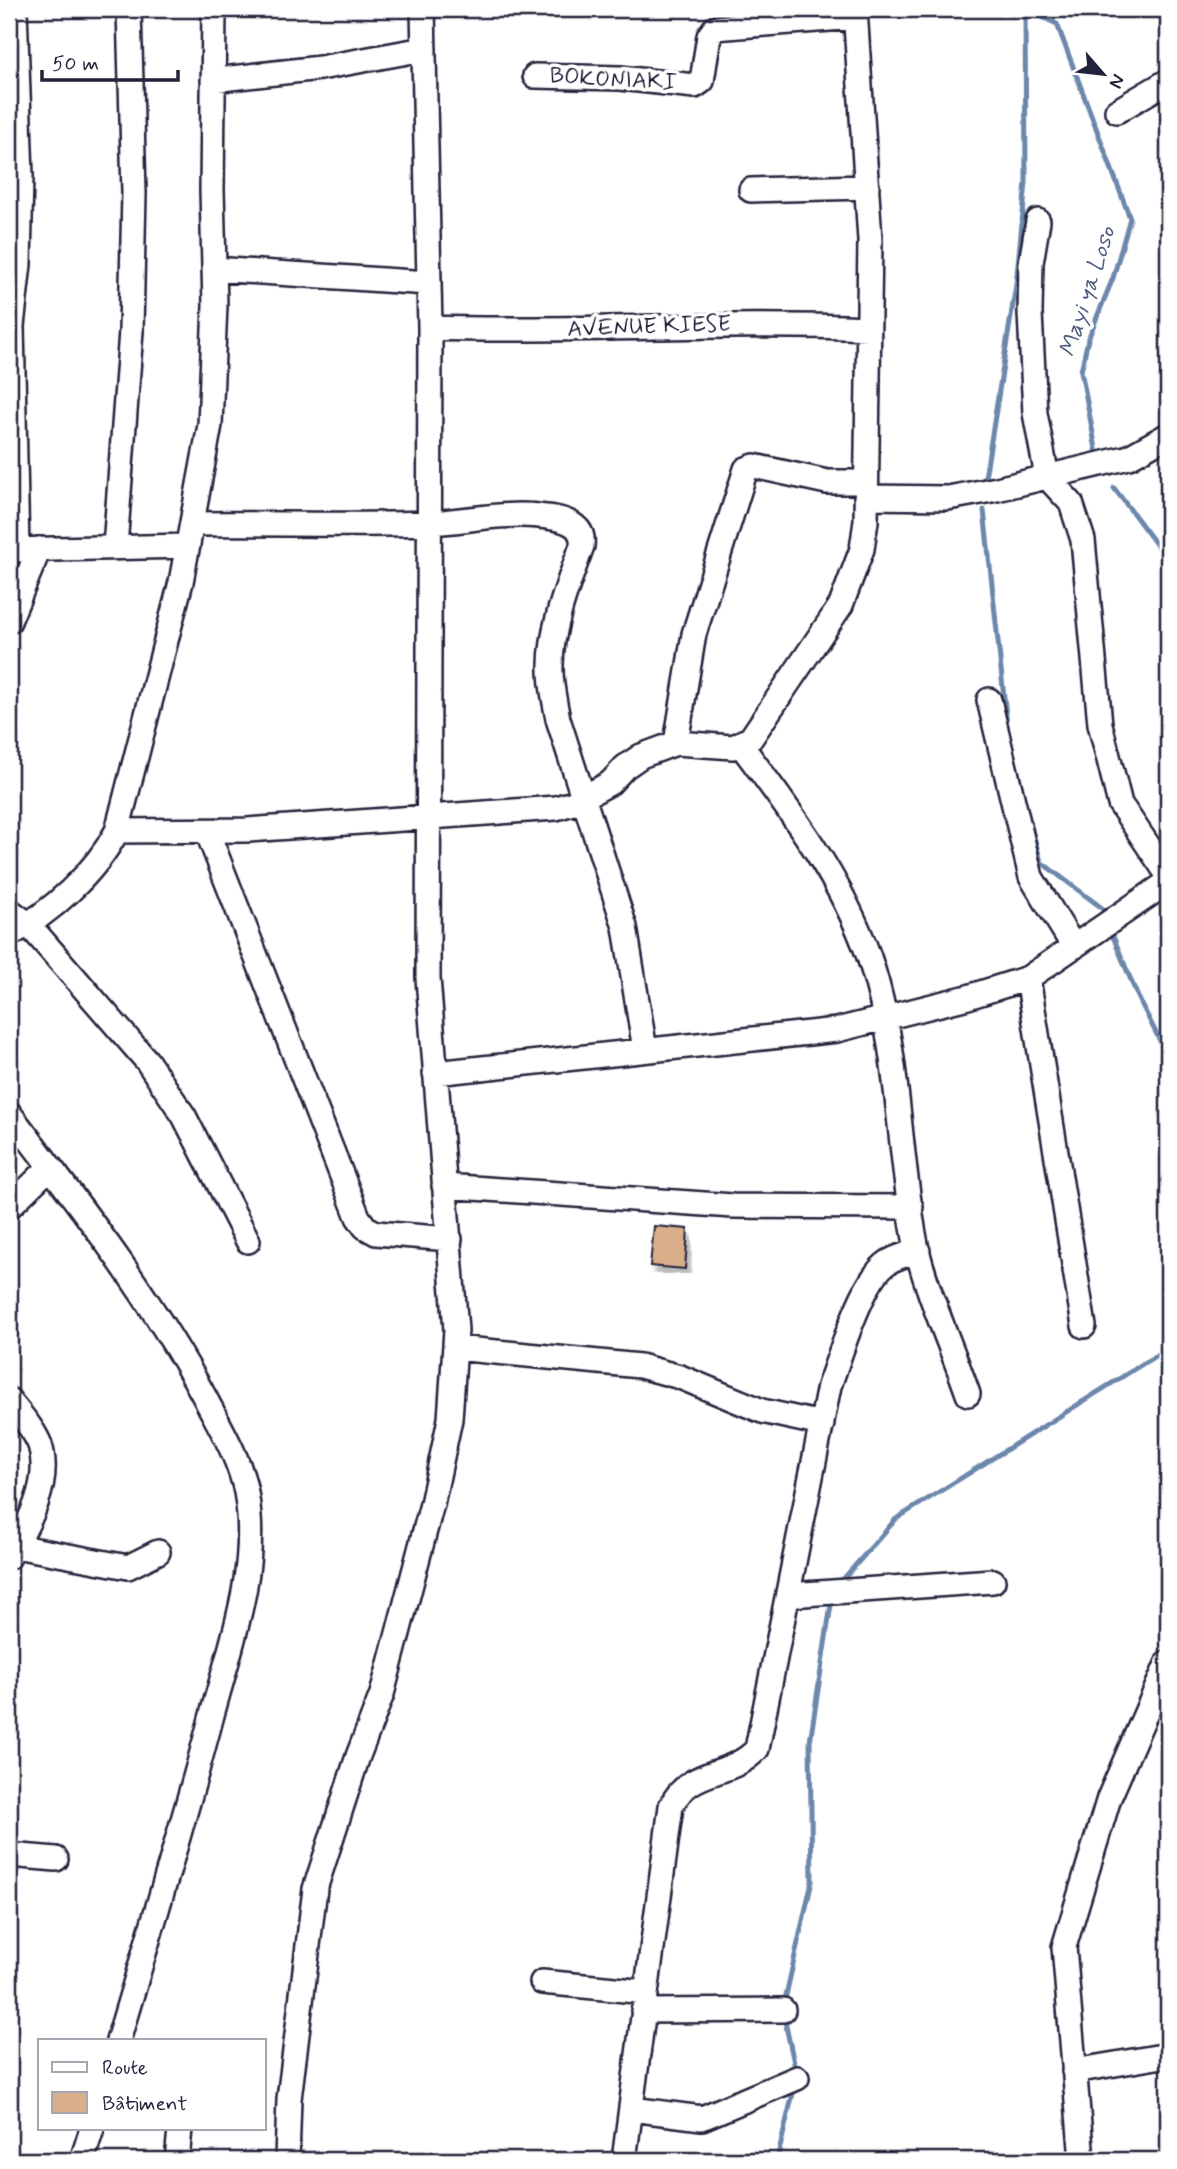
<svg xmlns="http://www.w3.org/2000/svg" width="1177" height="2169" viewBox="0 0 1177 2169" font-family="Mynerve,sans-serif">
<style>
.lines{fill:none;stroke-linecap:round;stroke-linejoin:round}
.stream{stroke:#6c87ac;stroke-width:5}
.building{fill:#daae8b;stroke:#22223b;stroke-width:2;filter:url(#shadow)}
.minor-casing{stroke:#22223b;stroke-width:28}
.minor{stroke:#fff;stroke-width:23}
.labels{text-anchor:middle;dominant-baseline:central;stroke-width:7;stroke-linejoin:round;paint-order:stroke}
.street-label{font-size:23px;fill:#22223b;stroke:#fff}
.water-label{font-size:24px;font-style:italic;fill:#4d5d7d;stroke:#fff}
</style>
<defs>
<filter id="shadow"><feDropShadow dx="4.5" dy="8" stdDeviation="2" flood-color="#0004"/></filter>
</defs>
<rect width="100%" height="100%" fill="#fff"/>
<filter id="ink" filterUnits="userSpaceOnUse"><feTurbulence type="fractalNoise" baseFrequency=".0143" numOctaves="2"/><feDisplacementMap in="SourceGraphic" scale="14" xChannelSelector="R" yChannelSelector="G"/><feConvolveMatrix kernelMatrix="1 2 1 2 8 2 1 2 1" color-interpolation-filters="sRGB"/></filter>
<g filter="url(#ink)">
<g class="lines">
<path class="stream" d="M1025,9L1057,24L1130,218L1113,278L1088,339L1081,371L1096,449
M985,478L1016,285L1026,182L1025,10
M1114,488L1168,560
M984,510L1008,735
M1029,819L1041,862L1102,908L1105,917
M1110,929L1137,995L1168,1057
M839,1584L896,1519L1168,1348
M784,2004L812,1881L810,1742L832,1598
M784,2017L796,2072
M777,2160L795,2085"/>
</g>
<path class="building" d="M654,1226L688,1229L685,1269L650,1266Z"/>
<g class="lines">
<g class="minor-casing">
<path id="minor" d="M15,9L21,176L19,264L12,326L17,549
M535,76L620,78L695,86L702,81L709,36L715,28L856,17
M213,80L320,68L424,49
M1117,111L1168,81
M751,190L867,187
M1038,221L1031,263L1030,313L1035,413L1047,477L1071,503L1083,540L1100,724L1120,804L1168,875
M214,269L429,283
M430,328C576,333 722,321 868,328
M866,497L948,498L997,489L1129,457L1168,435
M193,524C271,523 350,526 429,523C468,521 507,511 547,517C565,519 585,525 582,546C568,584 550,629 551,670C551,686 555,703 558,719L625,927L645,1050
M115,547L131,331L134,193L129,9
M9,550L188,546
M9,621L39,549
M989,700L1031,877L1074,947
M676,743L694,634L746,469L754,466L827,482H866
M741,745C791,812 841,878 869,957C901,1051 897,1153 917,1249C927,1293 953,1350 968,1394
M117,831L247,830L556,808L573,803L610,783L625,767L641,756L676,743L733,747L751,738L841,605L862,549L866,521L870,240L855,9
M207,831L358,1217L365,1227L376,1233L450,1239
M9,910L29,925L147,1061L184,1116L248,1241
M9,935C50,914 95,873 117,831L181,582L210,425L215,305L212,190L214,9
M1028,978L1084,1326
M435,1073L837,1030L968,997L1028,978L1168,882
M9,1113C79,1204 149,1294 204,1396C220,1427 239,1457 246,1492C260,1567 231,1644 212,1715C183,1825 150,1933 118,2041
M444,1186L733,1206L911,1207
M9,1207L50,1167
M455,1348L640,1366L680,1377L762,1411L822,1424
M9,1400C19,1413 34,1429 40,1445C52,1483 28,1525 9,1557
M15,1546L128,1567L158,1552
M789,1595L993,1581
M9,1855L56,1859
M542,1982L646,1992
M643,2011L783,2010
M1074,2071L1168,2055
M631,2109L702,2118L797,2078
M82,2160L92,2129
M177,2160L180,2129
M287,2160L289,2099L315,1889L358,1756L382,1694L432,1504L450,1419L456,1330L428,978L430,328L423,9
M624,2160L671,1806C691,1766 729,1779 757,1749L829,1386C840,1356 862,1280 887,1263C895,1257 908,1254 918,1251
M1082,2160L1064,1947L1109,1798L1168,1662"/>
</g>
<use href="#minor" class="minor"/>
</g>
</g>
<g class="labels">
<g class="street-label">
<text transform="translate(613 80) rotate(3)">BOKONIAKI</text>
<text transform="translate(649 327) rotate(-2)">AVENUE KIESE</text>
</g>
<g class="water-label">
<text transform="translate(1088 292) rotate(-72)">Mayi ya Loso</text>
</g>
</g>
<rect width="1177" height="2169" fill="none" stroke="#fff" stroke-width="35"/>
<rect x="18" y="18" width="1142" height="2134" fill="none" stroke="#22223b" stroke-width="2.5" filter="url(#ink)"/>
<rect x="38" y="2039" width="228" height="91" fill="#ffffff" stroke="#a7a7b1" stroke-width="2"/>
<rect x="52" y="2062" width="35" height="10" fill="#ffffff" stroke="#a7a7b1" stroke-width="2"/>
<text x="102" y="2074" font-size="21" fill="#22223b">Route</text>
<rect x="52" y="2092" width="35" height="21" fill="#daae8b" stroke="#a7a7b1" stroke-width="2"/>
<text x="102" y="2110" font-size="21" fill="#22223b">Bâtiment</text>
<g transform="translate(1103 74) rotate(118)" stroke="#ffffff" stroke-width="5" paint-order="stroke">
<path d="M0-5L12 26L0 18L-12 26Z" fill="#22223b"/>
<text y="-10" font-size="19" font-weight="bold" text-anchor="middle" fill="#22223b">N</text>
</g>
<path d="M42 70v10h136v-10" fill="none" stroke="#22223b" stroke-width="3.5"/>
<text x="52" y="70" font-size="21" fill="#22223b" stroke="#ffffff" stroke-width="5" paint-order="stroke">50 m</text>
</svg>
